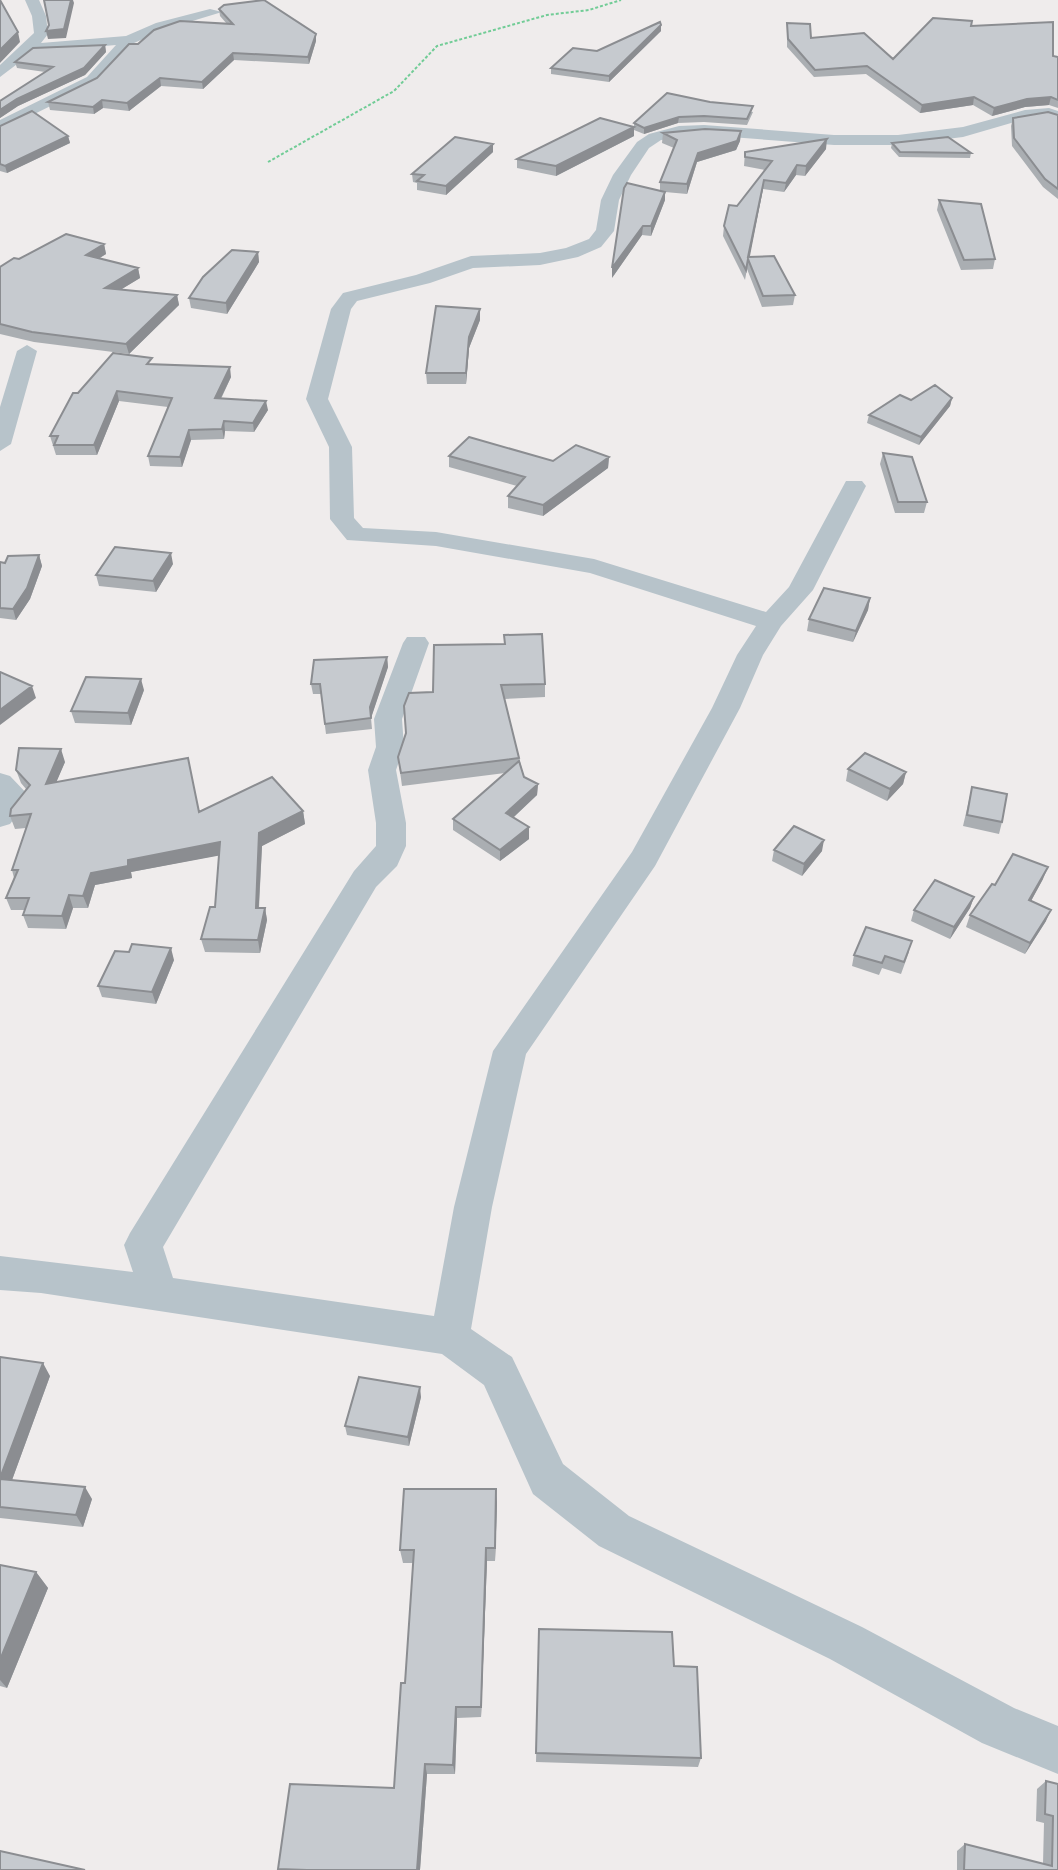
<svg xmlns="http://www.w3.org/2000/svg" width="1058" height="1870" viewBox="0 0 1058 1870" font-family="Poppins,sans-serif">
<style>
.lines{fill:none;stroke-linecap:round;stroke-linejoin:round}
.path{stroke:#71cc96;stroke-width:2;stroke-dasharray:3 2;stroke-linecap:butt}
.street{fill:#b7c3ca;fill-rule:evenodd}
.wall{fill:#aaaeb2}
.shaded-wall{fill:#8b8d91}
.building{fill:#c6cacf;stroke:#8b8d91;stroke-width:2}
</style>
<rect width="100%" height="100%" fill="#efecec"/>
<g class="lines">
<path class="path" d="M268,162L394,91L437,46L547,15L589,10L621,0"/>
<path class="street" d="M25,0H39L46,16L48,34L41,43L126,36L156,23L210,9L222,12L166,29L134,43L97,83L0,131V120L87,77L116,45L33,52L0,77V65L34,33L32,16Z
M1049,108L1058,111V121L1047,117L1025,119L963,137L898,145H834L704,135L661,140L649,148L631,175L619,200L614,231L601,247L578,257L540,265L473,268L430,283L357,301L351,309L328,399L352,447L354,518L363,528L436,532L594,559L766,612L789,587L846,481H862L866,486L813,590L781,626L763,655L740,708L655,866L526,1054L492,1207L471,1329L512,1357L563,1464L629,1516L862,1627L1014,1708L1058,1726V1774L982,1743L830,1659L599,1546L533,1494L484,1385L442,1354L41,1293L0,1290V1256L133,1272L124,1245L130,1233L354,871L376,846V823L368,770L376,747L374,719L403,643L407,637H425L429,643L402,719L404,747L396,770L406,823V846L397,866L376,887L163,1247L173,1278L434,1316L454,1207L493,1051L632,852L712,708L737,655L756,626L590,573L436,546L347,540L330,519L329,447L306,399L331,309L343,293L416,275L471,256L540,253L566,248L589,239L596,230L601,200L613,175L637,142L649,134L679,126L704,125L834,135H898L963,127L1025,110Z
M27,345L37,351L11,444L0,451V407L17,351Z
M0,773L10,776L31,798L10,824L0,827Z"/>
</g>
<path class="wall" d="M219,9L316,41L309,64L234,60L203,89L161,86L129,111L103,108L94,114L50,110L48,102L97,78L138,44L227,24L220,16Z
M787,23L811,38L893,59L971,26L1053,56L1058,57V108L1049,105L1025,107L992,116L973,105L920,113L866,74L814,77L787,47Z
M661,25V31L609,82L551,74V68L597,51Z
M105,45L106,52L85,75L18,106L0,118V101L45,72L17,68L15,62Z
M667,93L753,112L747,125L704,122L678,123L644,134L634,130V136L556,176L517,168V159L634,127V123Z
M1058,115V199L1043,187L1012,146L1011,126L1013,118Z
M0,126L68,136L70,143L7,173L0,171Z
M741,131L740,141L736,150L697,162L687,194L665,192V200L651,236L642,235L612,278L660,190V182L674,148L662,143L663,133Z
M892,143L971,153L970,158L899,157L891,148Z
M493,144V152L446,195L417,190V183L413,182L412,174Z
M826,149L805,176L796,175L784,192L763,189L749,257L795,295L793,305L762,307L747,269L745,280L723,236L724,226L737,206L765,170L744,166L745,152Z
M939,200L995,259L993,269L961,270L937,210Z
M104,244L106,254L99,258L138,268L140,278L120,290L177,295L179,305L129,354L34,342L0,334V267L19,259Z
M258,252L259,262L227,314L191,308L189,298Z
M480,309V320L469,348L466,384H427L426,373Z
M153,364L231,377L221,399L268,410L254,432L225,431L224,439L191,440L182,467L150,466L148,456L168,407L119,401L97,455H56L50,436L78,393Z
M952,398L950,406L919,445L867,423L869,415L911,400Z
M883,453L927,502L924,513H895L880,464Z
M449,456L553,461L609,457L608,468L543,516L508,508V496L517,486L449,467Z
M39,555L42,566L30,599L16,620L0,618V562L5,563Z
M173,564L156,592L99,586L96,575Z
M870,598L868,610L853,642L807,631L809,619Z
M434,645L545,684V697L504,699L524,777L538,784L537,795L514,817L529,839L500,861L453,830V819L505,773L402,786L398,757L433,692Z
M387,657L388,667L371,718L372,729L326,734L321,694H313L311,684Z
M144,690L131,725L75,723L71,711Z
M65,762L56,782L199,812L303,811L305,824L262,846L259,908H265L267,920L260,953L205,952L201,939L215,907L219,855L131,872L132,878L95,885L88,908H73L66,929L28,928L23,915L25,910H11L6,898L14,878L12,870L26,828L15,829L10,816L26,789L21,783L16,770Z
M848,769L906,772L903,784L887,801L846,781Z
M972,787L1002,822L999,834L963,826Z
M774,850L822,851L802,876L772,861Z
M1043,879L1031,901L1046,921L1025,954L966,927L970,915L995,885Z
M974,897L970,908L950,939L911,921L914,910Z
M129,952L174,960L156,1004L102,997L98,986Z
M909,952L901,974L882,968L879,975L852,966L854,955Z
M0,1357L50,1376L12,1480L92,1499L83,1527L0,1518Z
M421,1397L409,1446L347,1435L345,1426Z
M497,1502L495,1561H487L481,1717L457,1718L455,1774H427L420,1870H278V1869L394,1788L405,1683L413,1563H403L400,1550Z
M0,1565L36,1572L48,1588L7,1688L0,1686Z
M539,1629L674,1666L701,1758L698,1767L536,1762Z
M1046,1781L1058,1784V1870H957V1851L965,1844L1043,1864L1044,1823L1036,1821L1037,1789Z"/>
<path class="shaded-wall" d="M71,0H73L74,3L66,38L48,39L46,31Z
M661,25V31L609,82V76Z
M18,32L20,42L0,63V50Z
M316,34V41L309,64L308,57Z
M105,45L106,52L85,75L18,106L0,118V110Z
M233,53L234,60L203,89L202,82Z
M160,78L161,86L129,111L127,103Z
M974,97L973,105L920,113L922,105Z
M1051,97L1049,105L1025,107L992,116L994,108L1027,99Z
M102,100L103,108L94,114L93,107Z
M679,117L678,123L644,134V128Z
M634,127V136L556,176V166Z
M741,131L740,141L736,150L697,162L687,194V184L698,153Z
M68,136L70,143L7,173L5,166Z
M827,139L826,149L805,176L806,166Z
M493,144V152L446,195V186Z
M797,165L796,175L784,192L786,183Z
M764,180L763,189L749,261L748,259Z
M665,192V200L651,236V226Z
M643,226L642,235L612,278V268Z
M104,244L106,254L89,265L86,255Z
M258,252L259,262L227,314L226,303Z
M138,268L140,278L107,298L105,288Z
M177,295L179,305L129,354L126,344Z
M480,309V320L469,348L466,384V373L469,337Z
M230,367L231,377L216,408L215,398Z
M117,391L119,401L97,455L94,445Z
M952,398L950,406L919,445L921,437Z
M266,401L268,410L254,432L253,423Z
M224,421L225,431L224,439L222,429Z
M189,430L191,440L182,467L180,457Z
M609,457L608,468L543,516V505Z
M171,553L173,564L156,592L153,581Z
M39,555L42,566L30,599L16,620L13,609Z
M870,598L868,610L853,642L856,631Z
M387,657L388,667L371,718L372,729L370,707Z
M141,679L144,690L131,725L128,713Z
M32,686L36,698L0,725V710Z
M61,749L65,762L50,797L46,784Z
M906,772L903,784L887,801L890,789Z
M538,784L537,795L506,824V813Z
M303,811L305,824L262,846L258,920L256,908L259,833Z
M529,827V839L500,861V850Z
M824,840L822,851L802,876L804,864Z
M220,842L222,855L131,872L132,878L95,885L88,908L83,896L91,873L128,860Z
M1048,867L1043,879L1025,912L1029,900Z
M69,895L73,908L66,929L62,916Z
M974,897L970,908L950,939L954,927Z
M265,908L267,920L260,953L258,940Z
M1051,910L1046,921L1025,954L1030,943Z
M171,948L174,960L156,1004L152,992Z
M43,1363L50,1376L8,1491L0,1479Z
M420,1387L421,1397L409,1446L408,1437Z
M85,1487L92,1499L83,1527L76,1515Z
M496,1489L497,1502L495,1561V1548Z
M486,1548L487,1561L481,1717V1707Z
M36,1572L48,1588L7,1688L0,1680V1660Z
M456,1707L457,1718L455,1774L453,1765Z
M425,1764L427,1774L420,1870H417Z"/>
<path class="building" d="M0,0L18,32L0,50Z
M44,0H71L64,29L46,31L49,25Z
M264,0L316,34L308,57L233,53L202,82L160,78L127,103L102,100L93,107L48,102L97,78L129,44H138L154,30L180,21L233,24L219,9L224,5Z
M933,18L972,21L971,26L1053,22V56L1058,57V100L1051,97L1027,99L994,108L974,97L922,105L867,66L815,70L788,39L787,23L810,24L811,38L864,33L893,59Z
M660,22L661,25L609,76L551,68L573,48L597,51Z
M105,45L84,68L17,99L0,110V101L53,67L15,62L33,48Z
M667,93L710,102L753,106L747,119L704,116L679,117L644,128L634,123Z
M32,111L68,136L5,166L0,164V126Z
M1048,112L1058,115V189L1045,179L1014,138L1013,118Z
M600,118L634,127L556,166L517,159Z
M705,129L741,131L737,141L698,153L687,184L660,182L677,140L663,133Z
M455,137L493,144L446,186L417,181L424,175L412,174Z
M948,137L971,153L900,152L892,143Z
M827,139L806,166L797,165L786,183L764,180L748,257L774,256L795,295L763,296L748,259L746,270L724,226L729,205L737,206L772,161L745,157V152Z
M627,183L665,192L651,226H643L612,268L624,188Z
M939,200L981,204L995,259L964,260Z
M66,234L104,244L86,255L138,268L105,288L177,295L126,344L32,332L0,324V267L14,258L19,259Z
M232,250L258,252L226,303L189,298L203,277Z
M436,306L480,309L469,337L466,373H426Z
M113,353L152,358L147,364L230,367L215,398L266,401L253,423L224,421L222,429L189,430L180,457L148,456L172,398L117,391L94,445H54L58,436H50L73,393H78Z
M935,385L952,398L921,437L869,415L900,395L911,400Z
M469,437L553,461L576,445L609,457L543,505L508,496L525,477L449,456Z
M883,453L912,457L927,502H898Z
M115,547L171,553L153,581L96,575Z
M39,555L27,588L13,609L0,608V562L5,563L8,556Z
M824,588L870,598L856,631L809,619Z
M542,634L545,684L501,685L519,758L401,773L398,757L406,733L404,706L409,693L433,692L434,645L505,644L504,635Z
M387,657L370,707L371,718L325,724L320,684H311L314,660Z
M0,672L32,686L0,710Z
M86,677L141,679L128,713L71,711Z
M19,748L61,749L46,784L188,758L199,812L272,777L303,811L259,833L256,908H265L258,940L201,939L210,907H215L220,842L128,860V866L91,873L83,896L69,895L62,916L23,915L29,898H6L18,870H12L31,814L10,816L11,809L30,785L16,770Z
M865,753L906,772L890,789L848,769Z
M519,761L524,777L538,784L506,813L529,827L500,850L453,819Z
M972,787L1007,794L1002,822L967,815Z
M794,826L824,840L804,864L774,850Z
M1013,854L1048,867L1029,900L1051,910L1030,943L970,915L992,884L995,885Z
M935,880L974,897L954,927L914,910Z
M866,927L912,941L904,962L885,956L882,963L854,955Z
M132,944L171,948L152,992L98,986L115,951L129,952Z
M0,1357L43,1363L0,1478Z
M359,1377L420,1387L408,1437L345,1426Z
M0,1479L85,1487L76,1515L0,1507Z
M404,1489H496L495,1548H486L481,1707H456L453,1765L425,1764L417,1870H307L278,1869L290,1784L394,1788L401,1683H405L414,1550H400Z
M0,1565L36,1572L0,1660Z
M539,1629L672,1632L674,1666L697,1667L701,1758L536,1753Z
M1046,1781L1058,1784V1870H964L965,1844L1052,1866L1053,1816L1045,1814Z
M0,1851L85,1870H0Z"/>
</svg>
